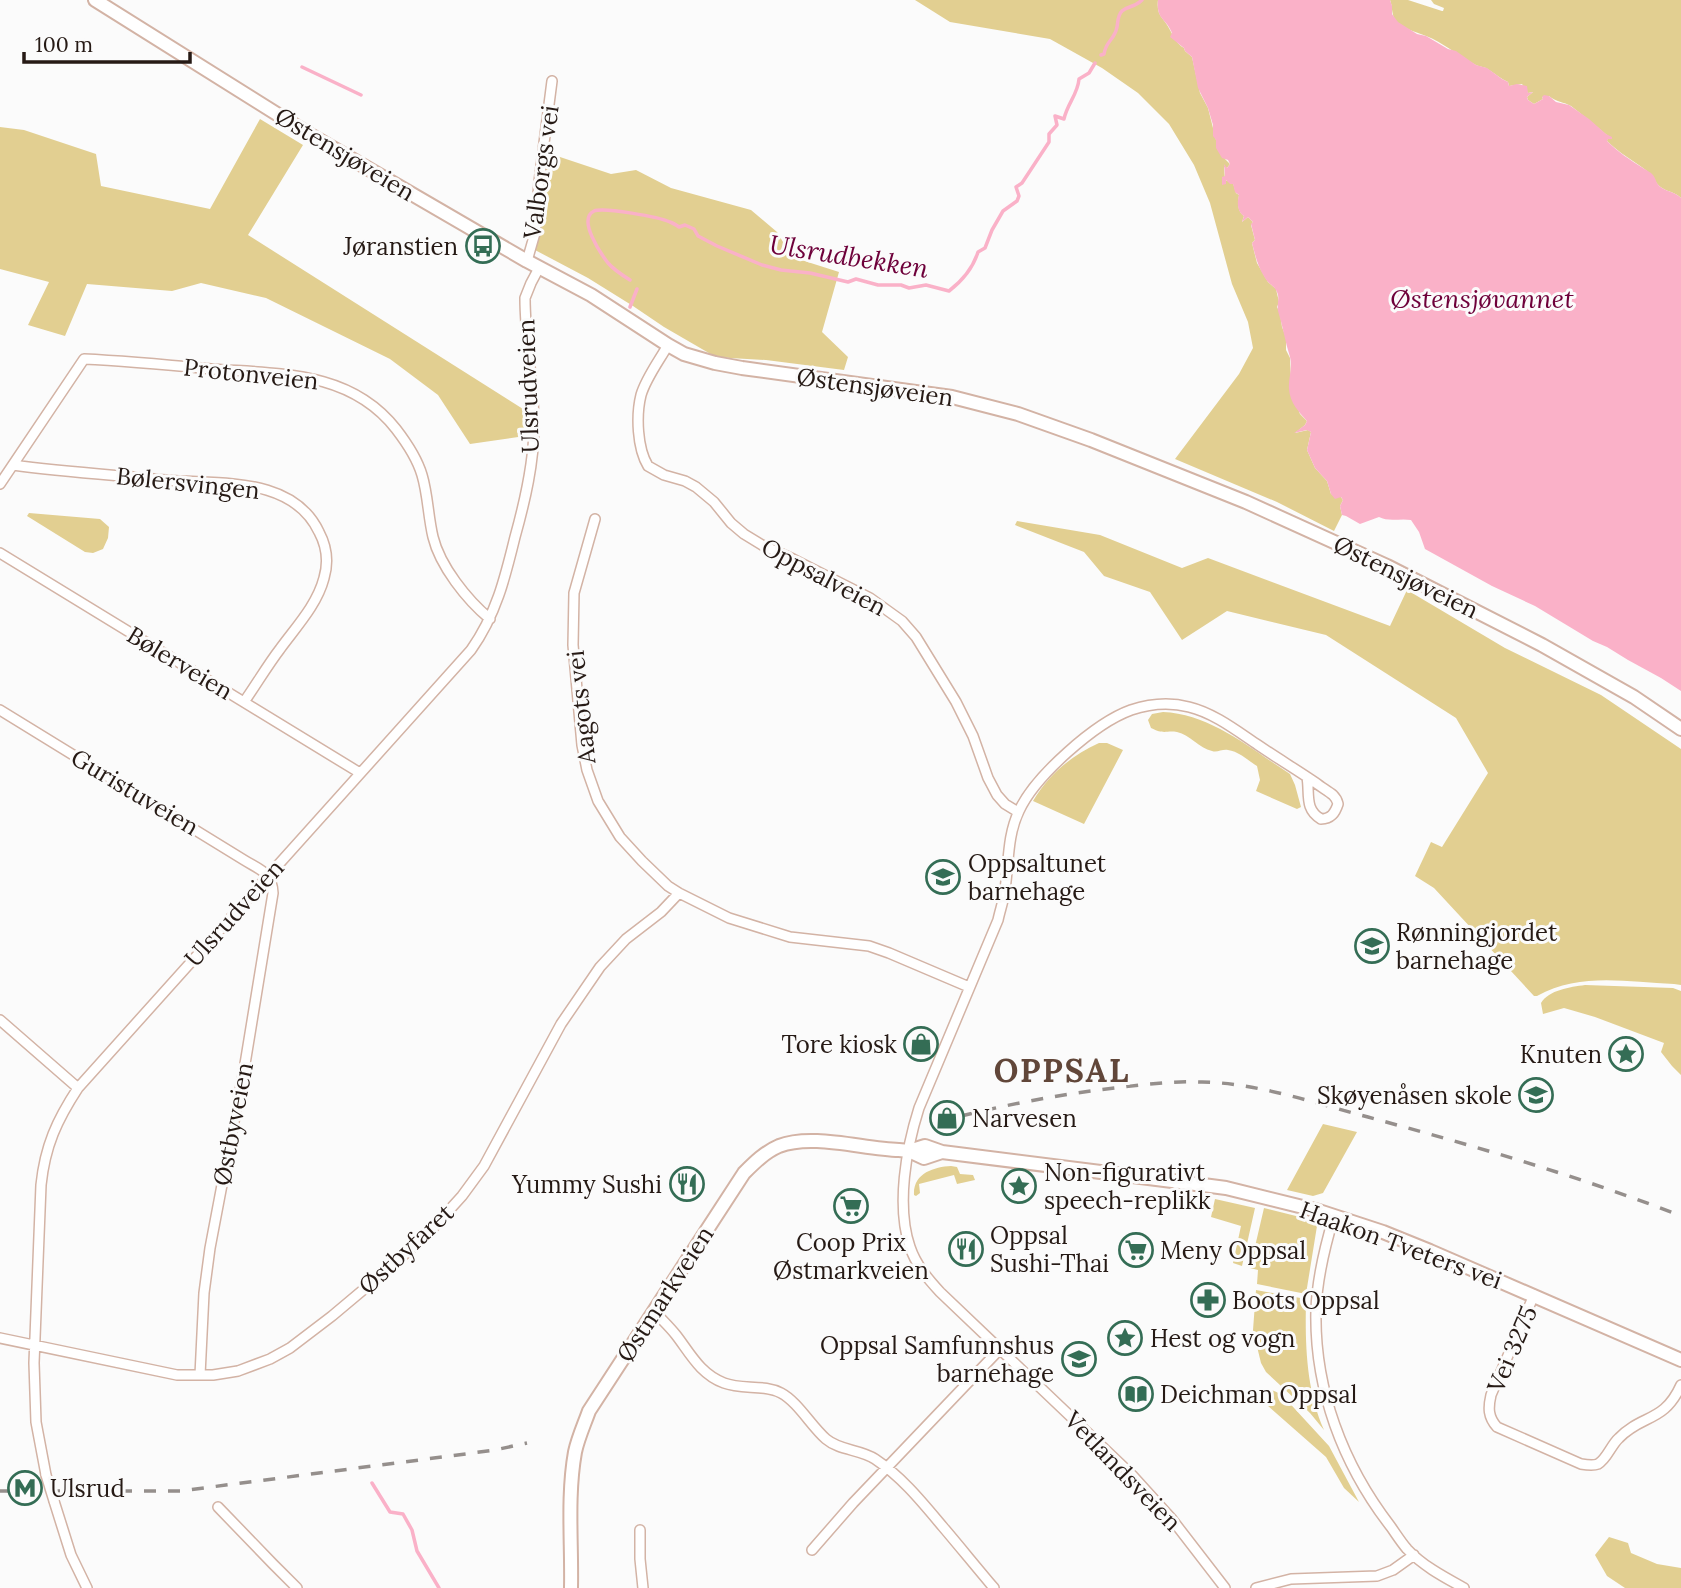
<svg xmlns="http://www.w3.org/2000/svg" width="1681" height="1588" viewBox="0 0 1681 1588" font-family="Lora,serif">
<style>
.green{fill:#e2cf91}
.water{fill:#fab1c8}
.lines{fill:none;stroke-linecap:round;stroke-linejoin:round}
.stream{stroke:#fab1c8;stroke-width:3.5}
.street-casing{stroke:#d3b3a5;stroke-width:12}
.secondary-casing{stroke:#d3b3a5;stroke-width:16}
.street{stroke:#fff;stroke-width:9}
.secondary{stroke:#fff;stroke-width:12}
.rail{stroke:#958f8c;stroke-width:3.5;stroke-dasharray:12 12;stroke-linecap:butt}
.street-bridge-casing{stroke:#d3b3a5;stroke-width:12;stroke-linecap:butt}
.street-bridge{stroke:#fff;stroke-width:9}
.labels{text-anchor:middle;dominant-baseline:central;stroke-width:6;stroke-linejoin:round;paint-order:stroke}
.street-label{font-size:24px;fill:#261a15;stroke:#fbfbfb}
.poi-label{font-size:24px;fill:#261a15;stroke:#fbfbfb;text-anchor:start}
.water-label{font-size:26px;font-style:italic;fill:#6e003a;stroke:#fbfbfb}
.district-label{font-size:32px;font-weight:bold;letter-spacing:2px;fill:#614639;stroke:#fbfbfb}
</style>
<rect width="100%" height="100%" fill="#fbfbfb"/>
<path class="green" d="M915,0H1158C1156,17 1164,17 1170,30C1175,39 1176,43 1184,48L1185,51L1192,57L1200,93L1208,108L1216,140L1225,159L1230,164L1227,168L1224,167L1225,180L1233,183L1236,193L1239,195C1238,203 1237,211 1244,216L1242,222L1248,217L1253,222L1251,225L1255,240L1252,243L1257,263L1268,282L1276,289L1279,302L1277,307L1280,313L1282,327L1286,337V350L1290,358L1291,380L1289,386L1300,414L1307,421L1305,425L1295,433L1308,430L1311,432L1307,450L1315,468L1327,481L1331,494L1340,496L1343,500L1340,506L1342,515L1334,531L1277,502L1175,459L1239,374L1253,348L1248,322L1232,284L1210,203L1194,165L1169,124L1138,93L1102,68L1050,39L950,22Z
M1390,0H1408L1442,11H1443L1444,8L1434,4L1431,0H1681V198C1675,192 1668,192 1662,188C1655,184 1654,176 1647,171C1634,161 1619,153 1607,141L1608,136C1596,126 1584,116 1571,106C1564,102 1556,102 1549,96L1542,97L1543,99L1534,104L1528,100L1527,97L1533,92L1528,93L1522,84L1509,86L1508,82C1501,79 1496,74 1489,70C1484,66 1479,67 1474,64C1459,56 1442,42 1426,36C1416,32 1403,29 1396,21C1391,15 1393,7 1390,0Z
M260,119L303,145L248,235L523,409L525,436L470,444L438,395L390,359L266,298L201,283L172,291L87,284L65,336L28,325L49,282L0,269V127L24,130L96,154L101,186L210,209Z
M545,152L611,174L636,170L671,188L751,210L777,232L792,257L839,272L822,332L848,357L844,370L766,360L730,358L714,356L664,327L633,306L588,278L535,250L534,243Z
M29,513L100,519L109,527L108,538L103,549L93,553L85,552L27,516Z
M1017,521L1100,535L1182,568L1208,558L1390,626L1407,590L1505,648L1601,695L1681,749V985L1674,984C1626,982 1580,972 1537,996H1534L1434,888L1415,876L1431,842L1442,847L1488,773L1456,718L1326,635L1227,611L1182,640L1150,592L1104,576L1084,552L1015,525Z
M1163,712C1211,714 1251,749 1290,774L1295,785L1301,807L1297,809L1256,791L1260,780L1257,766C1249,761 1238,751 1228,750C1222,749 1217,753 1212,751C1199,748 1190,735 1177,732C1166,730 1165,735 1151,728L1148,720L1152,714Z
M1099,743H1107L1123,750L1084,824L1033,801C1049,774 1071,756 1099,743Z
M1585,985L1673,988L1681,991V1075L1672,1066L1661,1052L1664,1043L1595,1017L1571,1010L1564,1008L1543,1014L1541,1003C1549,990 1570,987 1585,985Z
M1323,1124L1357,1132L1323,1193L1313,1196L1287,1190Z
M951,1166L957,1167L960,1174L973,1175L975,1180L957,1184L954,1175L919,1184L920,1193L916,1196L914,1195C913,1173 934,1167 951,1166Z
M1215,1199L1255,1208L1242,1266L1233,1263L1241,1226L1211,1217Z
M1264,1208L1308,1219L1314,1222L1317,1226L1306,1294L1257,1284L1258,1270L1250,1268Z
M1256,1290L1306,1299C1305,1344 1306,1389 1324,1430L1310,1413L1266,1372L1261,1363L1253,1330Z
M1229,1389C1235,1390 1242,1392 1248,1391C1264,1390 1269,1386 1283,1396L1329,1446L1359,1502L1344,1488L1326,1457L1267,1405Z
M1609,1537L1628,1543L1631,1553L1657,1564L1681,1568V1588H1625L1607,1576L1595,1555Z"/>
<path class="water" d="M1158,0H1390L1392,6V14L1398,22L1417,34L1426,36L1448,49L1456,51L1476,65L1487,68L1502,79L1508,82L1509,86L1517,84L1527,86L1528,93L1533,92L1527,97L1528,100L1534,104L1543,99L1542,97L1544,95L1549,96L1556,102L1569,105L1589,119L1606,134L1612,137V139H1608L1607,141C1618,152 1630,160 1643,168C1644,169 1652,173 1652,174C1657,179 1655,184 1662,188C1668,192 1675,192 1681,198V691L1661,678L1628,660L1607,647L1593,641L1535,606L1492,586L1425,549L1419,532L1411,520C1401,518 1388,522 1379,517L1360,524L1346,516L1342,515L1340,506L1343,500L1341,497L1335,499L1331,494L1327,481L1315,468L1307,450L1311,432L1307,430L1294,433L1305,425L1307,421C1299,412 1290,403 1289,389C1288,379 1293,368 1290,357C1285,342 1283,326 1278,311C1277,305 1279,300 1278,295C1276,286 1269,285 1265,278C1258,267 1255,255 1252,243L1255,240L1251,224L1253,222L1248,217L1242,222L1244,216C1237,212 1237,202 1239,195L1235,192L1233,184H1230L1226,180V184L1222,185V177L1225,176L1224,164L1227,168L1230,164L1228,160L1222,158L1216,148V140L1213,136V125L1208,108L1198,88L1192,57L1185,51L1184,48L1170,37L1172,33C1166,18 1156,20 1158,0Z"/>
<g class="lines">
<path class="stream" d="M1101,55L1104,54C1106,42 1111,42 1115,33C1119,26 1116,17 1122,11C1127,6 1134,8 1142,0
M302,67L361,95
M630,280C622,275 614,270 608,263C601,254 577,219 594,211C604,207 659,217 670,222C673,223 676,225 679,227L685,225L694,229L698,236L717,246L762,265L781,270L810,273L848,282L856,279L878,285H901L909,288L926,285L949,291C962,281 973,268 978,252L985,248L992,230L1003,211L1017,201L1019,196L1016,187L1022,183L1049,142V134L1057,125L1055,116L1064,119C1067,104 1078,94 1079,79L1089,73L1095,63
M630,307L637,289
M372,1483L390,1512L403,1514L412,1530L417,1551L439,1588"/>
<g class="street-casing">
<path id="street" d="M527,261L535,233L539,182L552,81
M668,345C659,361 646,378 641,395C636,415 637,448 648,466L664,475L685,481L696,487L714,502L731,523L744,534L762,545L793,559L870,598L902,621L916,637L956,702L973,736L988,778L997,795L1005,804L1018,812
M13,465C64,472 115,475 166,480C218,485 292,475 319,532C327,547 329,561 324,578C317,605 296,627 280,649C267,666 256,685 244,702
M0,484L84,359C127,361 169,365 211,369C278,374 350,370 396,429C406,442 417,458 422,475C428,495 428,516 433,537C440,566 467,600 490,619
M595,519L574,593L573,645L582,745L587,770L598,801L620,837L642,861L668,886L679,893L729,918L790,937L869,946L889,953L969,987
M0,553L360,773
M0,710L244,860C260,870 272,872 273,893L245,1064L210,1248L204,1293L200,1375
M0,1020L78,1088
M1334,1216C1325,1246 1317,1278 1316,1310C1314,1389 1343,1465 1391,1527C1396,1534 1401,1542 1407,1549C1423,1566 1444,1577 1464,1588
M1534,1295L1491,1395C1488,1408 1488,1417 1497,1427L1581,1464C1587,1465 1593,1466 1598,1464C1607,1459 1611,1445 1619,1438C1642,1414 1664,1423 1681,1385
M654,1311C661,1319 669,1326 676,1335C690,1353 700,1374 724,1383C742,1390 764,1384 781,1393C798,1402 811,1426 826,1439C840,1451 860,1449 875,1459C902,1477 922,1502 943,1527C960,1547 977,1568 994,1588
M0,1338L177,1375H213L238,1371L270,1359L290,1348L332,1316L394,1264L433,1228L462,1196L484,1166L561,1024L600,967L626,939L661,912L679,893
M46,1475L36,1422L34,1363L41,1185C45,1146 57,1120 78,1088L471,650C496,615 505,578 515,537C525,501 534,463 534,426C534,383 525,341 525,298L531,283L539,268
M54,1501L71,1555L87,1588
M218,1507L273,1564L297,1588
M640,1530V1559L643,1588
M812,1550L853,1503L1000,1349
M1225,1588L1171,1518L1132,1475L940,1292C928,1279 916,1265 910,1247C896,1206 906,1149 919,1108L998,920C1000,910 1004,900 1005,889C1009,863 1007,836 1019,811C1035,776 1095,723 1131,710C1149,704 1170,702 1189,707C1214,713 1237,731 1258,745C1277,758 1297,770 1316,783C1321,787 1328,791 1333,795C1337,799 1337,800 1338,804C1335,813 1331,819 1321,819C1304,809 1310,794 1307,777
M1256,1588L1291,1579L1377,1576L1393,1570L1414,1555"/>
</g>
<g class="secondary-casing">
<path id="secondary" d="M95,0L312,136L527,261L591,295L668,345L684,354L715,363L742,368L952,397L1018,414L1091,440L1246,502L1387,566L1542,645L1634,697L1681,729
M909,1151L924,1158L942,1152
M571,1588C572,1543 567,1497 575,1452C578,1438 584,1425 589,1411L744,1173C754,1163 765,1152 779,1146C812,1133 863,1149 899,1150L909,1151L925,1146L942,1152L1188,1183L1226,1188L1319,1211L1383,1232L1430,1251L1681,1360"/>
</g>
<use href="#street" class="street"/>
<use href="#secondary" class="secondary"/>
<path class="rail" d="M961,1116C1014,1103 1068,1093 1123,1087C1149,1084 1176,1081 1202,1082C1258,1083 1314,1103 1368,1117C1474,1146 1579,1176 1681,1216
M0,1491H180L450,1456L495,1450L527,1443"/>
<g class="street-bridge-casing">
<path id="street-bridge" d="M46,1475L54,1501"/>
</g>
<use href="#street-bridge" class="street-bridge"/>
</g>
<defs>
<g id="bus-ring" transform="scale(1.75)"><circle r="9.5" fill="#fbfbfb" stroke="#346d55" stroke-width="1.5"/><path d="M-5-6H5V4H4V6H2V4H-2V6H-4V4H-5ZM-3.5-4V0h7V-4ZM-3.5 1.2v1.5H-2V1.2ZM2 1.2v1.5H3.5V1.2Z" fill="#346d55"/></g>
<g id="school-ring" transform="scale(1.75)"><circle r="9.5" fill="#fbfbfb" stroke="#346d55" stroke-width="1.5"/><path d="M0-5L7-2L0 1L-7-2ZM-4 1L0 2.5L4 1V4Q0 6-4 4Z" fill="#346d55"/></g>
<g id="shop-ring" transform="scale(1.75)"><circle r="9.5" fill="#fbfbfb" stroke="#346d55" stroke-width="1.5"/><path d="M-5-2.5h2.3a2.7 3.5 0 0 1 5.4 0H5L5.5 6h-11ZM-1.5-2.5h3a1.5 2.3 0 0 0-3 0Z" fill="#346d55"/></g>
<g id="sight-ring" transform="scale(1.75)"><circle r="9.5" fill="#fbfbfb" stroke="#346d55" stroke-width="1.5"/><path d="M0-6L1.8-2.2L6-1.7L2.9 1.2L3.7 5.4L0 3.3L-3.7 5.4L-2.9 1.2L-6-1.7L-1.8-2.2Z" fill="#346d55"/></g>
<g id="restaurant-ring" transform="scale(1.75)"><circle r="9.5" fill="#fbfbfb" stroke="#346d55" stroke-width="1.5"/><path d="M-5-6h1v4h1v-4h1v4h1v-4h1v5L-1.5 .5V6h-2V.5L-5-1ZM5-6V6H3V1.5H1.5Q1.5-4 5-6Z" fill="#346d55"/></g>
<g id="supermarket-ring" transform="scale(1.75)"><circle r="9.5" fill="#fbfbfb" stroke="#346d55" stroke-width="1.5"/><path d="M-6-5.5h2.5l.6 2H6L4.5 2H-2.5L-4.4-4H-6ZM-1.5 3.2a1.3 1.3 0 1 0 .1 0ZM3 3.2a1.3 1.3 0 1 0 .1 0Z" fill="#346d55"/></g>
<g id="pharmacy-ring" transform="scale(1.75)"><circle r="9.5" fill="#fbfbfb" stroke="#346d55" stroke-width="1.5"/><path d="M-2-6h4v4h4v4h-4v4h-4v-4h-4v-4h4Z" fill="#346d55"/></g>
<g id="library-ring" transform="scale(1.75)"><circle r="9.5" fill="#fbfbfb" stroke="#346d55" stroke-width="1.5"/><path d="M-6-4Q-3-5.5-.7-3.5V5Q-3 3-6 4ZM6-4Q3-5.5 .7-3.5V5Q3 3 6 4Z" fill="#346d55"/></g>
<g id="metro-ring" transform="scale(1.75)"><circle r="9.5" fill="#fbfbfb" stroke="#346d55" stroke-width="1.5"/><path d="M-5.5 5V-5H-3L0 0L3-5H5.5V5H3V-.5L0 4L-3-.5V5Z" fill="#346d55"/></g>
</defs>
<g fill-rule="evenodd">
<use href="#bus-ring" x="483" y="246"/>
<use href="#school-ring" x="943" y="877"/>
<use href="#school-ring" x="1372" y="946"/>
<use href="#shop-ring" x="921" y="1044"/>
<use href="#sight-ring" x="1626" y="1054"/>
<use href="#school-ring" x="1536" y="1095"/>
<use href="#shop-ring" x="947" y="1118"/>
<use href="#restaurant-ring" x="687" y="1184"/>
<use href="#sight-ring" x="1019" y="1186"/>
<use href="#supermarket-ring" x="851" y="1206"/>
<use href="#restaurant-ring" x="966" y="1249"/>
<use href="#supermarket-ring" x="1136" y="1250"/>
<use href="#pharmacy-ring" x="1208" y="1300"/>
<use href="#sight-ring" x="1125" y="1338"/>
<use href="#school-ring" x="1079" y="1359"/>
<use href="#library-ring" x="1136" y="1394"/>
<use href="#metro-ring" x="25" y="1488"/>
</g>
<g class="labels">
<g class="street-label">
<text transform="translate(345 154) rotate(31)">Østensjøveien</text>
<text transform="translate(541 172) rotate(-82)">Valborgs vei</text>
<text transform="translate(251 374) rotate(6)">Protonveien</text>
<text transform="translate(528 386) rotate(-92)">Ulsrudveien</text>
<text transform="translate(875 387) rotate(8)">Østensjøveien</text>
<text transform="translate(188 483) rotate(6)">Bølersvingen</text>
<text transform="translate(824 577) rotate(28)">Oppsalveien</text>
<text transform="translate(1406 577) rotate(26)">Østensjøveien</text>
<text transform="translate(180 663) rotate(31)">Bølerveien</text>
<text transform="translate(581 707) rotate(-96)">Aagots vei</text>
<text transform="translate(135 792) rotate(31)">Guristuveien</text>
<text transform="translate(234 913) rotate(-48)">Ulsrudveien</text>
<text transform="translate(233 1124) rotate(-79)">Østbyveien</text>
<text transform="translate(1401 1245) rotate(20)">Haakon Tveters vei</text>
<text transform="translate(406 1249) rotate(-43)">Østbyfaret</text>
<text transform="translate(665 1294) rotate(-57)">Østmarkveien</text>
<text transform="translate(1512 1349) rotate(-67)">Vei 3275</text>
<text transform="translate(1123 1471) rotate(46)">Vetlandsveien</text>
</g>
<g class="poi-label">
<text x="458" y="246" text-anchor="end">Jøranstien</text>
<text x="968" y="863">Oppsaltunet<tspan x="968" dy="28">barnehage</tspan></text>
<text x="1396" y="932">Rønningjordet<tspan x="1396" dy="28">barnehage</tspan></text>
<text x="897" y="1044" text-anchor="end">Tore kiosk</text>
<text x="1602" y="1054" text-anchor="end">Knuten</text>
<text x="1512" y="1095" text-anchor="end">Skøyenåsen skole</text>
<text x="972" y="1118">Narvesen</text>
<text x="1044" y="1172">Non-figurativt<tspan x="1044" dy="28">speech-replikk</tspan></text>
<text x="662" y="1184" text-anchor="end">Yummy Sushi</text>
<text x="990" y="1235">Oppsal<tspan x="990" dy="28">Sushi-Thai</tspan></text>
<text x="851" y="1242" text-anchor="middle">Coop Prix<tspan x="851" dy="28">Østmarkveien</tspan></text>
<text x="1160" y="1250">Meny Oppsal</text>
<text x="1232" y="1300">Boots Oppsal</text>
<text x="1150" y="1338">Hest og vogn</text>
<text x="1054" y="1345" text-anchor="end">Oppsal Samfunnshus<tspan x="1054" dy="28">barnehage</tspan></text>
<text x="1160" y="1394">Deichman Oppsal</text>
<text x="50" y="1488">Ulsrud</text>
</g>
<g class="water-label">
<text transform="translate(849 256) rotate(9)">Ulsrudbekken</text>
<text x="1482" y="298">Østensjøvannet</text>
</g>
<g class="district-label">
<text x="1062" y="1070">OPPSAL</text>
</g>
</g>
<path d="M24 52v10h166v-10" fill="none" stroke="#261a15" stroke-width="3.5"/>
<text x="35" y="52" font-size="21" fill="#261a15" stroke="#fbfbfb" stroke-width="5" paint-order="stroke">100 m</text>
</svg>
